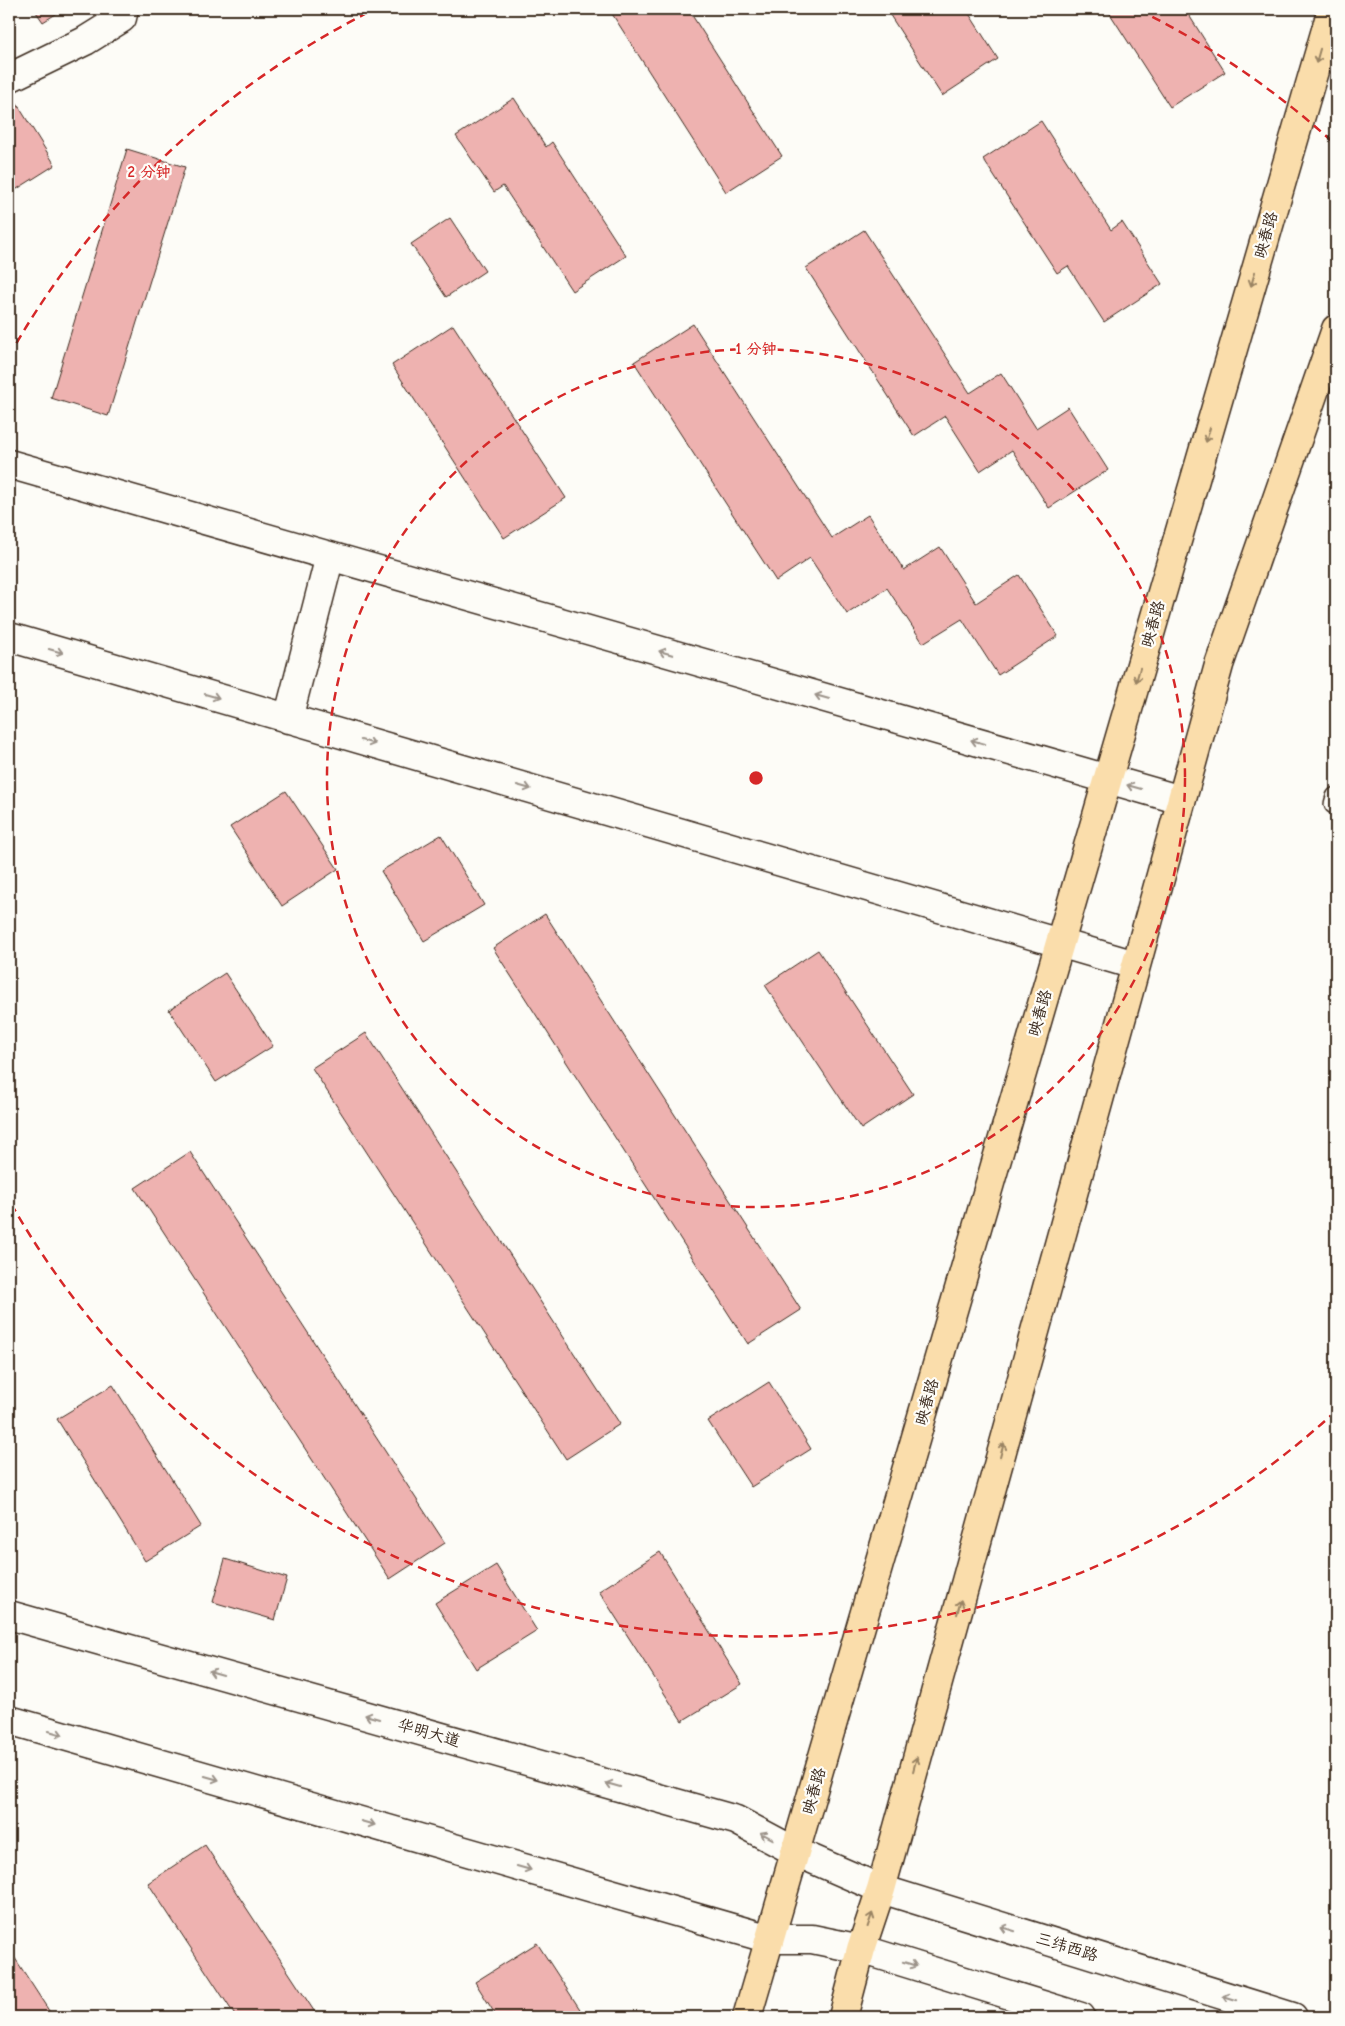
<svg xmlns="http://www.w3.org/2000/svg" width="1345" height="2026" viewBox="0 0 1345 2026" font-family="'Comic Neue','LXGW WenKai TC',sans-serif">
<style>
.building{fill:#eeb2b0;stroke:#3b2a1e}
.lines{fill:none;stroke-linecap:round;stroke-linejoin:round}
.service-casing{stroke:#3b2a1e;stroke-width:22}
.minor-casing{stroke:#3b2a1e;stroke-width:31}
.secondary-casing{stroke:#3b2a1e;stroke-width:31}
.primary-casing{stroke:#3b2a1e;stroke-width:31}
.service{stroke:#fdfcf7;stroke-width:19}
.minor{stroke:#fdfcf7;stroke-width:28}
.secondary{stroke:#fdfcf7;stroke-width:28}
.primary{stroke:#faddab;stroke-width:28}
.oneway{stroke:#9a8464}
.oneway2{stroke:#9c938a}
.ring{fill:none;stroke:#d62828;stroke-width:2.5;stroke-dasharray:9 6}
.labels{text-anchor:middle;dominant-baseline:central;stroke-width:4.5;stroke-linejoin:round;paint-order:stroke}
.street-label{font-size:16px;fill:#3b2a1e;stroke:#fdfcf7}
.centre{fill:#d62828;stroke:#fdfcf7;stroke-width:2.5}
.ring-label{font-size:15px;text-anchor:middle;font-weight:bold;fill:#d62828;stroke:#fdfcf7;stroke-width:4.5;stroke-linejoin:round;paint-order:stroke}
</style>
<rect width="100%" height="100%" fill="#fdfcf7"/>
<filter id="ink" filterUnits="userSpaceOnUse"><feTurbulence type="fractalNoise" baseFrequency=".02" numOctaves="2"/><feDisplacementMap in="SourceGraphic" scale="10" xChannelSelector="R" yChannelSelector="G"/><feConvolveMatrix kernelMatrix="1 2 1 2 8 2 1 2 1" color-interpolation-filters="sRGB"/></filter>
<g filter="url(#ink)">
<path class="building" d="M34,9H64L43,22Z
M609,9H688L782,156L726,192Z
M886,9H966L998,59L942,96Z
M1107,9H1185L1225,72L1170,107Z
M514,98L546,147L552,142L626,256L572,291L503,186L494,192L456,136Z
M14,99L55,165L9,194V102Z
M1041,121L1111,230L1122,222L1162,284L1104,322L1068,266L1057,273L983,159Z
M127,149L185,167L108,416L51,398Z
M450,218L485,271L446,297L411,244Z
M864,230L970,393L1001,373L1036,428L1068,407L1108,470L1049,508L1012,450L980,471L945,416L914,436L806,268Z
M693,324L832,538L868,515L904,570L940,547L976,603L1019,575L1058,636L998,675L962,619L923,643L887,588L847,614L810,558L776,581L634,362Z
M453,325L566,498L504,538L392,365Z
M286,791L338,869L282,906L230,827Z
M441,835L484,905L424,941L381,871Z
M545,914L801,1310L748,1344L493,948Z
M818,950L913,1094L861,1129L765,985Z
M225,973L273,1046L216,1082L169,1010Z
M366,1033L620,1424L566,1459L312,1068Z
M190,1152L445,1543L390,1579L135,1188Z
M769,1382L811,1449L751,1487L708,1421Z
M113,1385L201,1526L145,1561L57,1419Z
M660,1552L742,1684L682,1721L599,1591Z
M225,1559L287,1578L275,1620L213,1602Z
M496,1565L537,1631L476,1669L435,1603Z
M205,1845L318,2017H236L148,1883Z
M537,1943L585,2017H497L475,1982Z
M9,1949L53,2017H9Z"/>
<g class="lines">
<g class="service-casing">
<path id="service" d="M1334,804L1336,797"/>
</g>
<g class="minor-casing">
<path id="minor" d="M9,78L85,41L122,18L124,9
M9,464L1181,800
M9,637L1135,965
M288,719L330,556"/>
</g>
<g class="secondary-casing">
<path id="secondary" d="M9,1615L736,1820L796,1852L881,1889L1293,2017
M9,1720L770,1939H812L861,1949L1081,2017"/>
</g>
<g class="primary-casing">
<path id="primary" d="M747,2017L1332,9
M843,2017L861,1949L881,1889L1219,665L1336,329"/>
</g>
<use href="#service" class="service"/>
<use href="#minor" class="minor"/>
<use href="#secondary" class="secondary"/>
<use href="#primary" class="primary"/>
</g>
<defs><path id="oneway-shaft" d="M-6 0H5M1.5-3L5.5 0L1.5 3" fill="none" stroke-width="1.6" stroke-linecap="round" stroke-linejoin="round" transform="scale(1.25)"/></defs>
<g class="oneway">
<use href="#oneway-shaft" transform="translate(1318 56) rotate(106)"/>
<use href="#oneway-shaft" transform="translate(1253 279) rotate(106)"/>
<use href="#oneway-shaft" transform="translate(1208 435) rotate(106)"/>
<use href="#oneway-shaft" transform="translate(1138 675) rotate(106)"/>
<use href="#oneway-shaft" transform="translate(1002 1450) rotate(-75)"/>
<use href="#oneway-shaft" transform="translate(959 1607) rotate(-75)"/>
<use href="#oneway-shaft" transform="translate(915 1764) rotate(-75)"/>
<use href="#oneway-shaft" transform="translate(870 1920) rotate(-71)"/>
</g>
<g class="oneway2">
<use href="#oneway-shaft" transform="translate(56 651) rotate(16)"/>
<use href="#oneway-shaft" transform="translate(666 653) rotate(-164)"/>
<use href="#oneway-shaft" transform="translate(212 696) rotate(16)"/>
<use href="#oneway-shaft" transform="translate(822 697) rotate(-164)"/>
<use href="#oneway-shaft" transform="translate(368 742) rotate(16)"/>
<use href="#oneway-shaft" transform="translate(978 742) rotate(-164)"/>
<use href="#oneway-shaft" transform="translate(524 787) rotate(16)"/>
<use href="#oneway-shaft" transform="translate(1134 787) rotate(-164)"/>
<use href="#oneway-shaft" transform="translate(216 1673) rotate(-164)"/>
<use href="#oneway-shaft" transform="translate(372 1717) rotate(-164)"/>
<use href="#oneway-shaft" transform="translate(56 1733) rotate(16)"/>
<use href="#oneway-shaft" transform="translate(212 1778) rotate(16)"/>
<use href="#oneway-shaft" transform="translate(613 1785) rotate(-164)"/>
<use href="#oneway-shaft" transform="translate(368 1823) rotate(16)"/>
<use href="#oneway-shaft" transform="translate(767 1836) rotate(-152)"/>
<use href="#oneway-shaft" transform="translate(524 1868) rotate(16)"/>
<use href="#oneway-shaft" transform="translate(1008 1929) rotate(-163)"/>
<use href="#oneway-shaft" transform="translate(910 1964) rotate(17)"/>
<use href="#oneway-shaft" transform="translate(1230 1998) rotate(-163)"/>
</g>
</g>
<g class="ring">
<circle cx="756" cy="778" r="429"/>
<path d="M1336 1411A858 858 0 0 1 9 1200M9 356A858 858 0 0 1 373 10M1139 10A858 858 0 0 1 1336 145"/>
</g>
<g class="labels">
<g class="street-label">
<text transform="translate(1266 235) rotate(-74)">映春路</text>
<text transform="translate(1153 624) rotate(-74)">映春路</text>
<text transform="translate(1040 1013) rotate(-74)">映春路</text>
<text transform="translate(927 1402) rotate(-74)">映春路</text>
<text transform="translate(429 1733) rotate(16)">华明大道</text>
<text transform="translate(814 1791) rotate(-74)">映春路</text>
<text transform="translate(1067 1947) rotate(17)">三纬西路</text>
</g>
</g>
<circle cx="756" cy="778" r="8" class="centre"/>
<g class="ring-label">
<text x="149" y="177">2 分钟</text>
<text x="756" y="354">1 分钟</text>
</g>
<rect width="1345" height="2026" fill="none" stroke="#fdfcf7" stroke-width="30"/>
<rect x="15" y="15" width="1315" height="1996" fill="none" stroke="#3b2a1e" stroke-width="2" filter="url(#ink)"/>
</svg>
